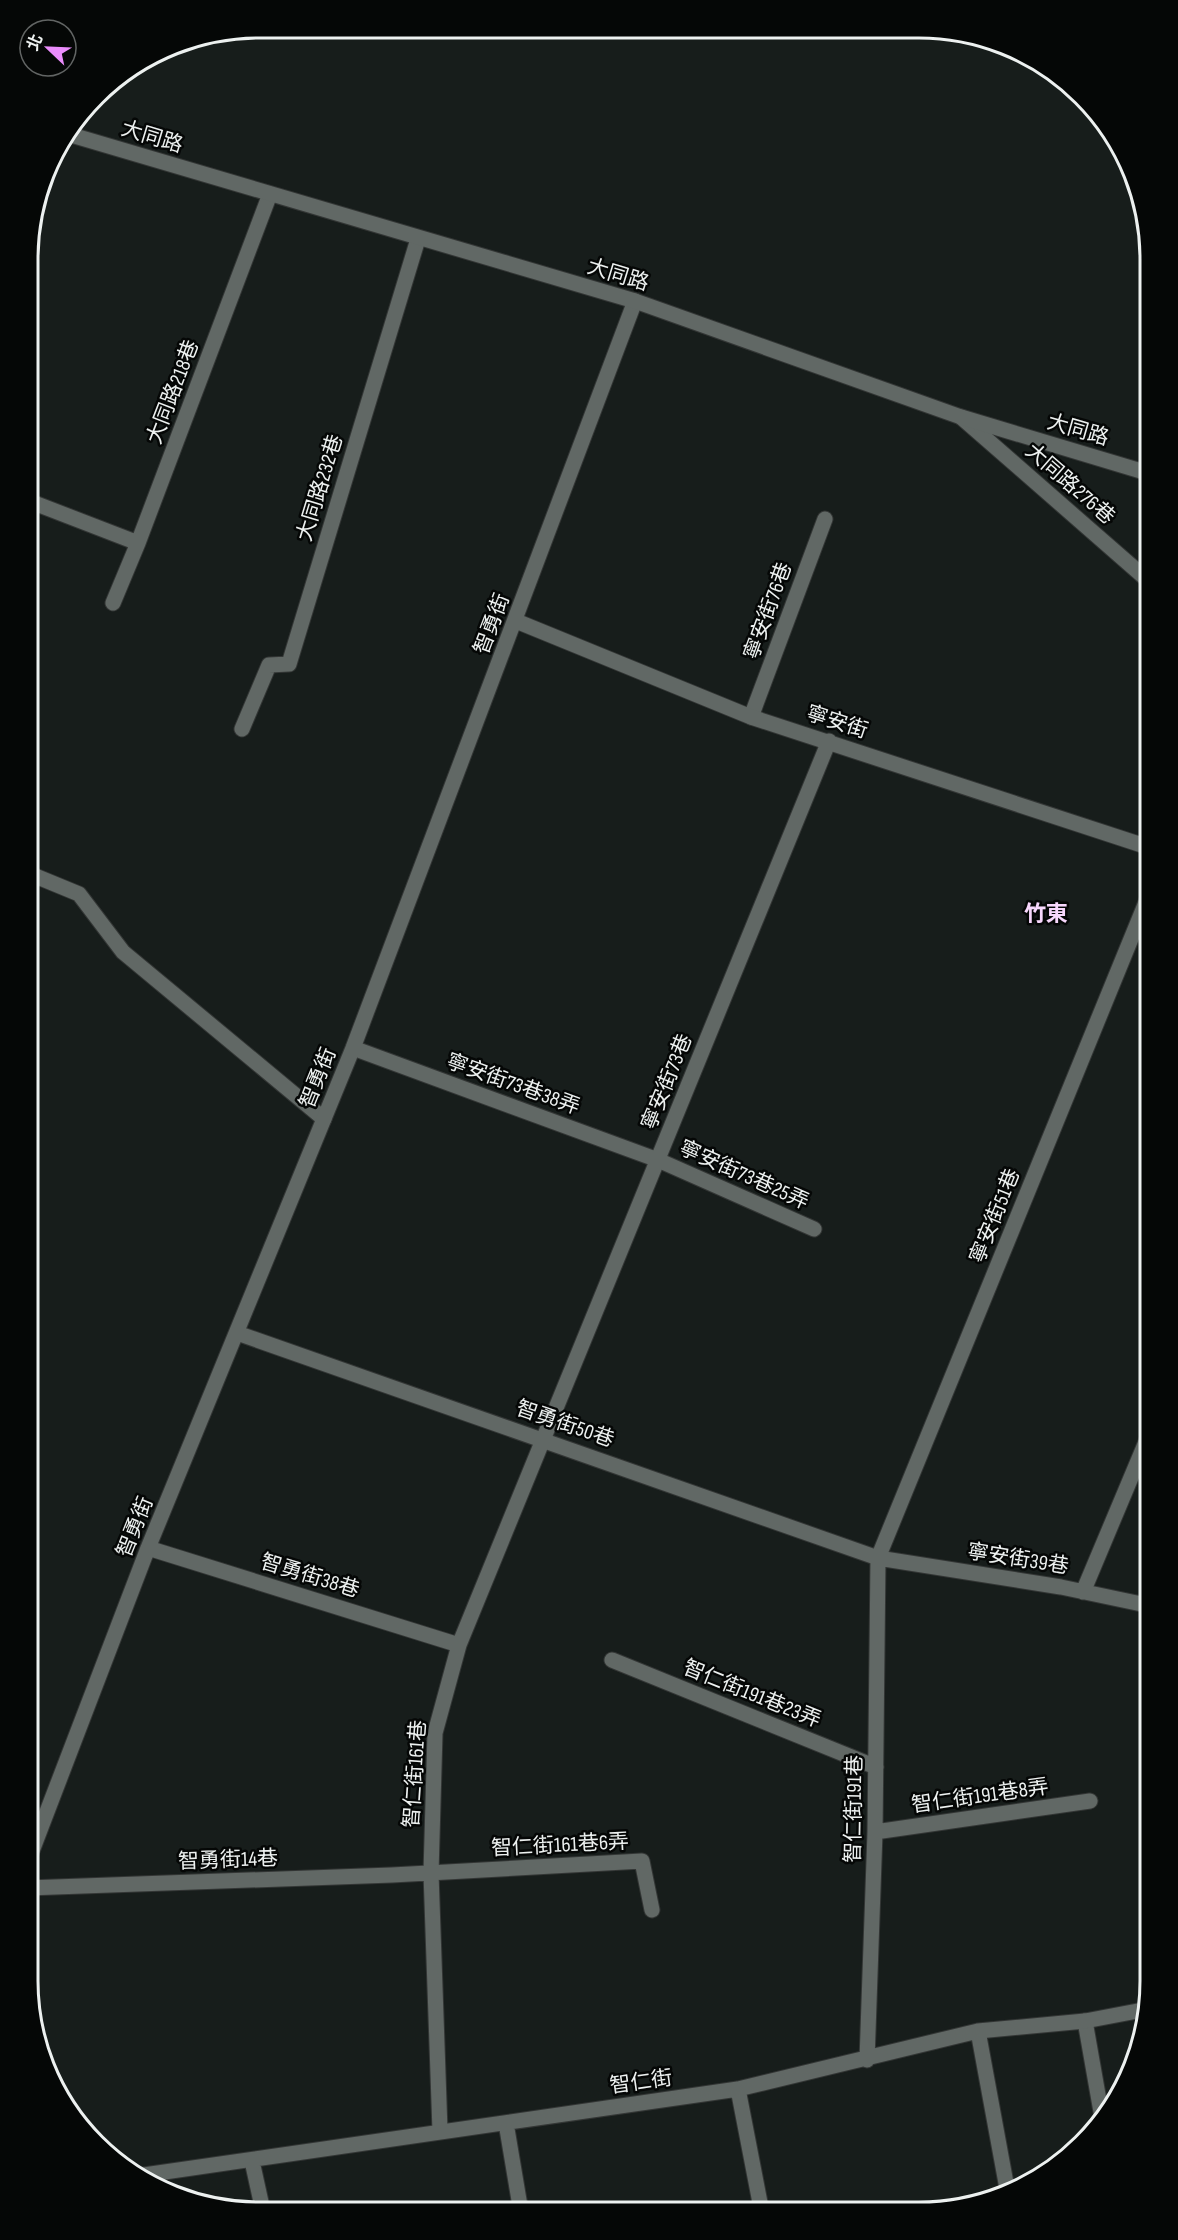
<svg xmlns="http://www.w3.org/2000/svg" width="1178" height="2240" viewBox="0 0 1178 2240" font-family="'Sofia Sans Condensed','Noto Sans TC',sans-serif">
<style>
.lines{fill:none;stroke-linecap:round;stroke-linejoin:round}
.lane-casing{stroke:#333635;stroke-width:17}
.street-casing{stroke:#333635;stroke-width:17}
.secondary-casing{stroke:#333635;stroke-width:17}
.lane{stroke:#616865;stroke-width:15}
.street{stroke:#616865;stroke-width:15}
.secondary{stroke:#616865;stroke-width:15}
.labels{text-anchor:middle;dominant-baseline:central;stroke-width:5;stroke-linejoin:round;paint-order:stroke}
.street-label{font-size:21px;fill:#edf1f0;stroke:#050706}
.neighbourhood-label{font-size:22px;font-weight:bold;fill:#f7d7fc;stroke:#050706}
.rim{fill:none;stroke:#edf1f0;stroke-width:3}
</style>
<rect width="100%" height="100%" fill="#171d1b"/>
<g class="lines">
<g class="lane-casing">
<path id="lane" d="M751,717L825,519
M28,873L79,894L123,952L324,1119
M1085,2021L1103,2123"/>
</g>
<g class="street-casing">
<path id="street" d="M961,417L1151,583
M29,501L138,543
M113,603L138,543L270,194
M516,621L751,717L1151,848
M242,729L269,665L289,664L418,239
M353,1048L658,1160L814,1229
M237,1333L878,1558L1061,1587L1151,1606
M148,1548L459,1645
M1083,1592L1151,1430
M612,1660L876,1767
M875,1832L1090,1801
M27,1864L148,1548L353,1048L635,301
M27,1888L392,1875L642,1861L652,1910
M27,1978L28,1989
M978,2031L1008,2194
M867,2060L875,1832L878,1558L1151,890
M738,2089L762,2213
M506,2123L521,2212
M440,2131L431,1873L435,1733L459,1645L829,741
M252,2161L263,2211
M137,2176L738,2089L978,2031L1085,2021L1148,2009"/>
</g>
<g class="secondary-casing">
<path id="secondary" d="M68,134L635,301L961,417L1151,474"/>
</g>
<use href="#lane" class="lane"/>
<use href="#street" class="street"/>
<use href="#secondary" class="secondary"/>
</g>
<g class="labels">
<g class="street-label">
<text transform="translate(152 137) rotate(17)">大同路</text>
<text transform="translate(618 275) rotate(17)">大同路</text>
<text transform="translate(173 392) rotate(-69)">大同路218巷</text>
<text transform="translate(1078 430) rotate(16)">大同路</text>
<text transform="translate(1070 484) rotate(41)">大同路276巷</text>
<text transform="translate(320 488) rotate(-73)">大同路232巷</text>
<text transform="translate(768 611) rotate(-70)">寧安街76巷</text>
<text transform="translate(492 624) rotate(-69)">智勇街</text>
<text transform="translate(837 722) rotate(18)">寧安街</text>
<text transform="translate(318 1078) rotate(-68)">智勇街</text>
<text transform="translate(667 1082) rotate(-68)">寧安街73巷</text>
<text transform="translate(513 1084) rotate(20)">寧安街73巷38弄</text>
<text transform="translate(744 1175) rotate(24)">寧安街73巷25弄</text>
<text transform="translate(995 1216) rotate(-68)">寧安街51巷</text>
<text transform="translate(565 1424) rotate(19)">智勇街50巷</text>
<text transform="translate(135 1527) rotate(-68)">智勇街</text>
<text transform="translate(1018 1559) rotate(9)">寧安街39巷</text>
<text transform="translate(310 1576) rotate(17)">智勇街38巷</text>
<text transform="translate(752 1694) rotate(22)">智仁街191巷23弄</text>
<text transform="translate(415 1774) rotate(-86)">智仁街161巷</text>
<text transform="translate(980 1796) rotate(-8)">智仁街191巷8弄</text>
<text transform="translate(854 1809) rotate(-89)">智仁街191巷</text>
<text transform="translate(560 1845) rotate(-3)">智仁街161巷6弄</text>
<text transform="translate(228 1860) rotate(-2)">智勇街14巷</text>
<text transform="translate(641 2082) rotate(-8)">智仁街</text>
</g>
<g class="neighbourhood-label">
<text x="1046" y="914">竹東</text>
</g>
</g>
<path d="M0 0H1178V2240H0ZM259 38H919A221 221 0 0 1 1140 259V1981A221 221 0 0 1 919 2202H259A221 221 0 0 1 38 1981V259A221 221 0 0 1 259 38Z" fill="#050706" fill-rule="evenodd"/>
<path class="rim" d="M259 38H919A221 221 0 0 1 1140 259V1981A221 221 0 0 1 919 2202H259A221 221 0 0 1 38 1981V259A221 221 0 0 1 259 38Z"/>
<g transform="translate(48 48) rotate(293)"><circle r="28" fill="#050706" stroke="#626564" stroke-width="1.5"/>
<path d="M0-4.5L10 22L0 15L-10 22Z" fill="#eb8dfc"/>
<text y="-9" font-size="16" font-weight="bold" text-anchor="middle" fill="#edf1f0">北</text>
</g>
</svg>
